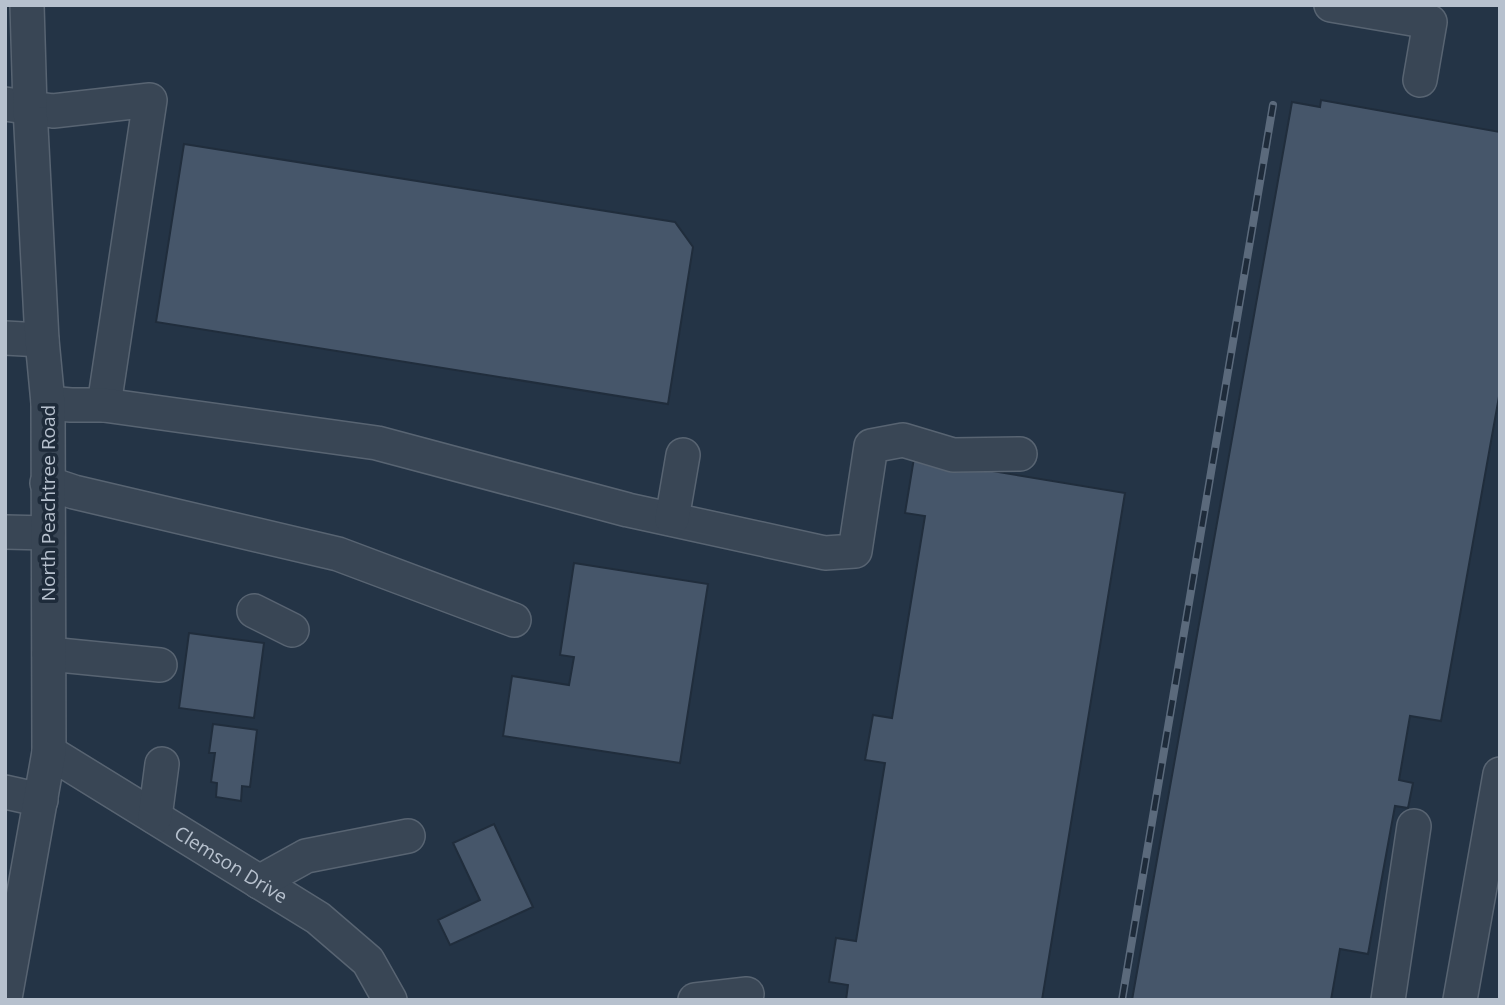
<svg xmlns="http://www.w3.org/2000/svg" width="1505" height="1005" viewBox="0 0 1505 1005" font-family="'Open Sans',sans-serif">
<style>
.building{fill:#46566a;stroke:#202d3c;stroke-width:2}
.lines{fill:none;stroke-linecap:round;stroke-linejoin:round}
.minor-casing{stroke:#586472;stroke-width:36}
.minor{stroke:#394655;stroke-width:33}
.rail-casing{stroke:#5b6a7c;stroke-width:8}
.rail{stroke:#1e2b3a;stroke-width:5;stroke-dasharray:16;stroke-linecap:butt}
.labels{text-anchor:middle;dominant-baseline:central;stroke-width:7;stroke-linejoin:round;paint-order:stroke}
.street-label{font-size:19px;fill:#b7c1ce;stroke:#1e2b3a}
</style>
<rect width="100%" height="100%" fill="#243446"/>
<path class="building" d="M1321,100L1500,132V391L1441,721L1410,716L1399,780L1413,783L1408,808L1395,806L1368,954L1340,949L1331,1000H1132L1292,102L1320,107Z
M184,144L675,222L693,247L668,404L156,322Z
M914,458L1125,493L1042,1000H846L848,985L829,982L836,938L856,941L885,763L865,760L873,715L892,718L925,516L905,513Z
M574,563L708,584L680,763L503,736L512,676L569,685L574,657L560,655Z
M189,633L264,643L254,718L179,708Z
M213,724L257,730L250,787L242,786L241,801L216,797L217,783L211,782L215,753H209Z
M494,824L533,907L450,945L438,920L480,900L453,843Z"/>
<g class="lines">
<g class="minor-casing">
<g id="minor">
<path d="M1331,5L1430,22L1420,80"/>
<path d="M5,104L53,111L150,100L104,405"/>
<path d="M5,338L42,340"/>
<path d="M48,403L71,405H104L377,443L628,510L825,553L855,551L871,446L903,440L953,455L1020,454"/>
<path d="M47,483L74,492L338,554L514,620"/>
<path d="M672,519L683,455"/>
<path d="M5,532L48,533"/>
<path d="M254,611L292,630"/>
<path d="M49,654L160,665"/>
<path id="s1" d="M49,752L318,918L368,961L390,1000"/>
<path d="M5,792L41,800"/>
<path d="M155,817L162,764"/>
<path d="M259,882L306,856L408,836"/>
<path d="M5,998L49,752L48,403L42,340L30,108L27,5"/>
<path d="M695,1000L747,994"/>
<path d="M1388,1000L1414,826"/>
<path d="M1460,1000L1500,774"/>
</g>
</g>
<use href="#minor" class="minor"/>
<g class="rail-casing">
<path id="rail" d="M1122,1000L1273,105"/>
</g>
<use href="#rail" class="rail"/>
</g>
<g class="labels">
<g class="street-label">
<text transform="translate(48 503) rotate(-90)">North Peachtree Road</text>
<text stroke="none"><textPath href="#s1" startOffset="214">Clemson Drive</textPath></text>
</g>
</g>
<rect width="1505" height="1005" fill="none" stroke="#b7c1ce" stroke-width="14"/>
</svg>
